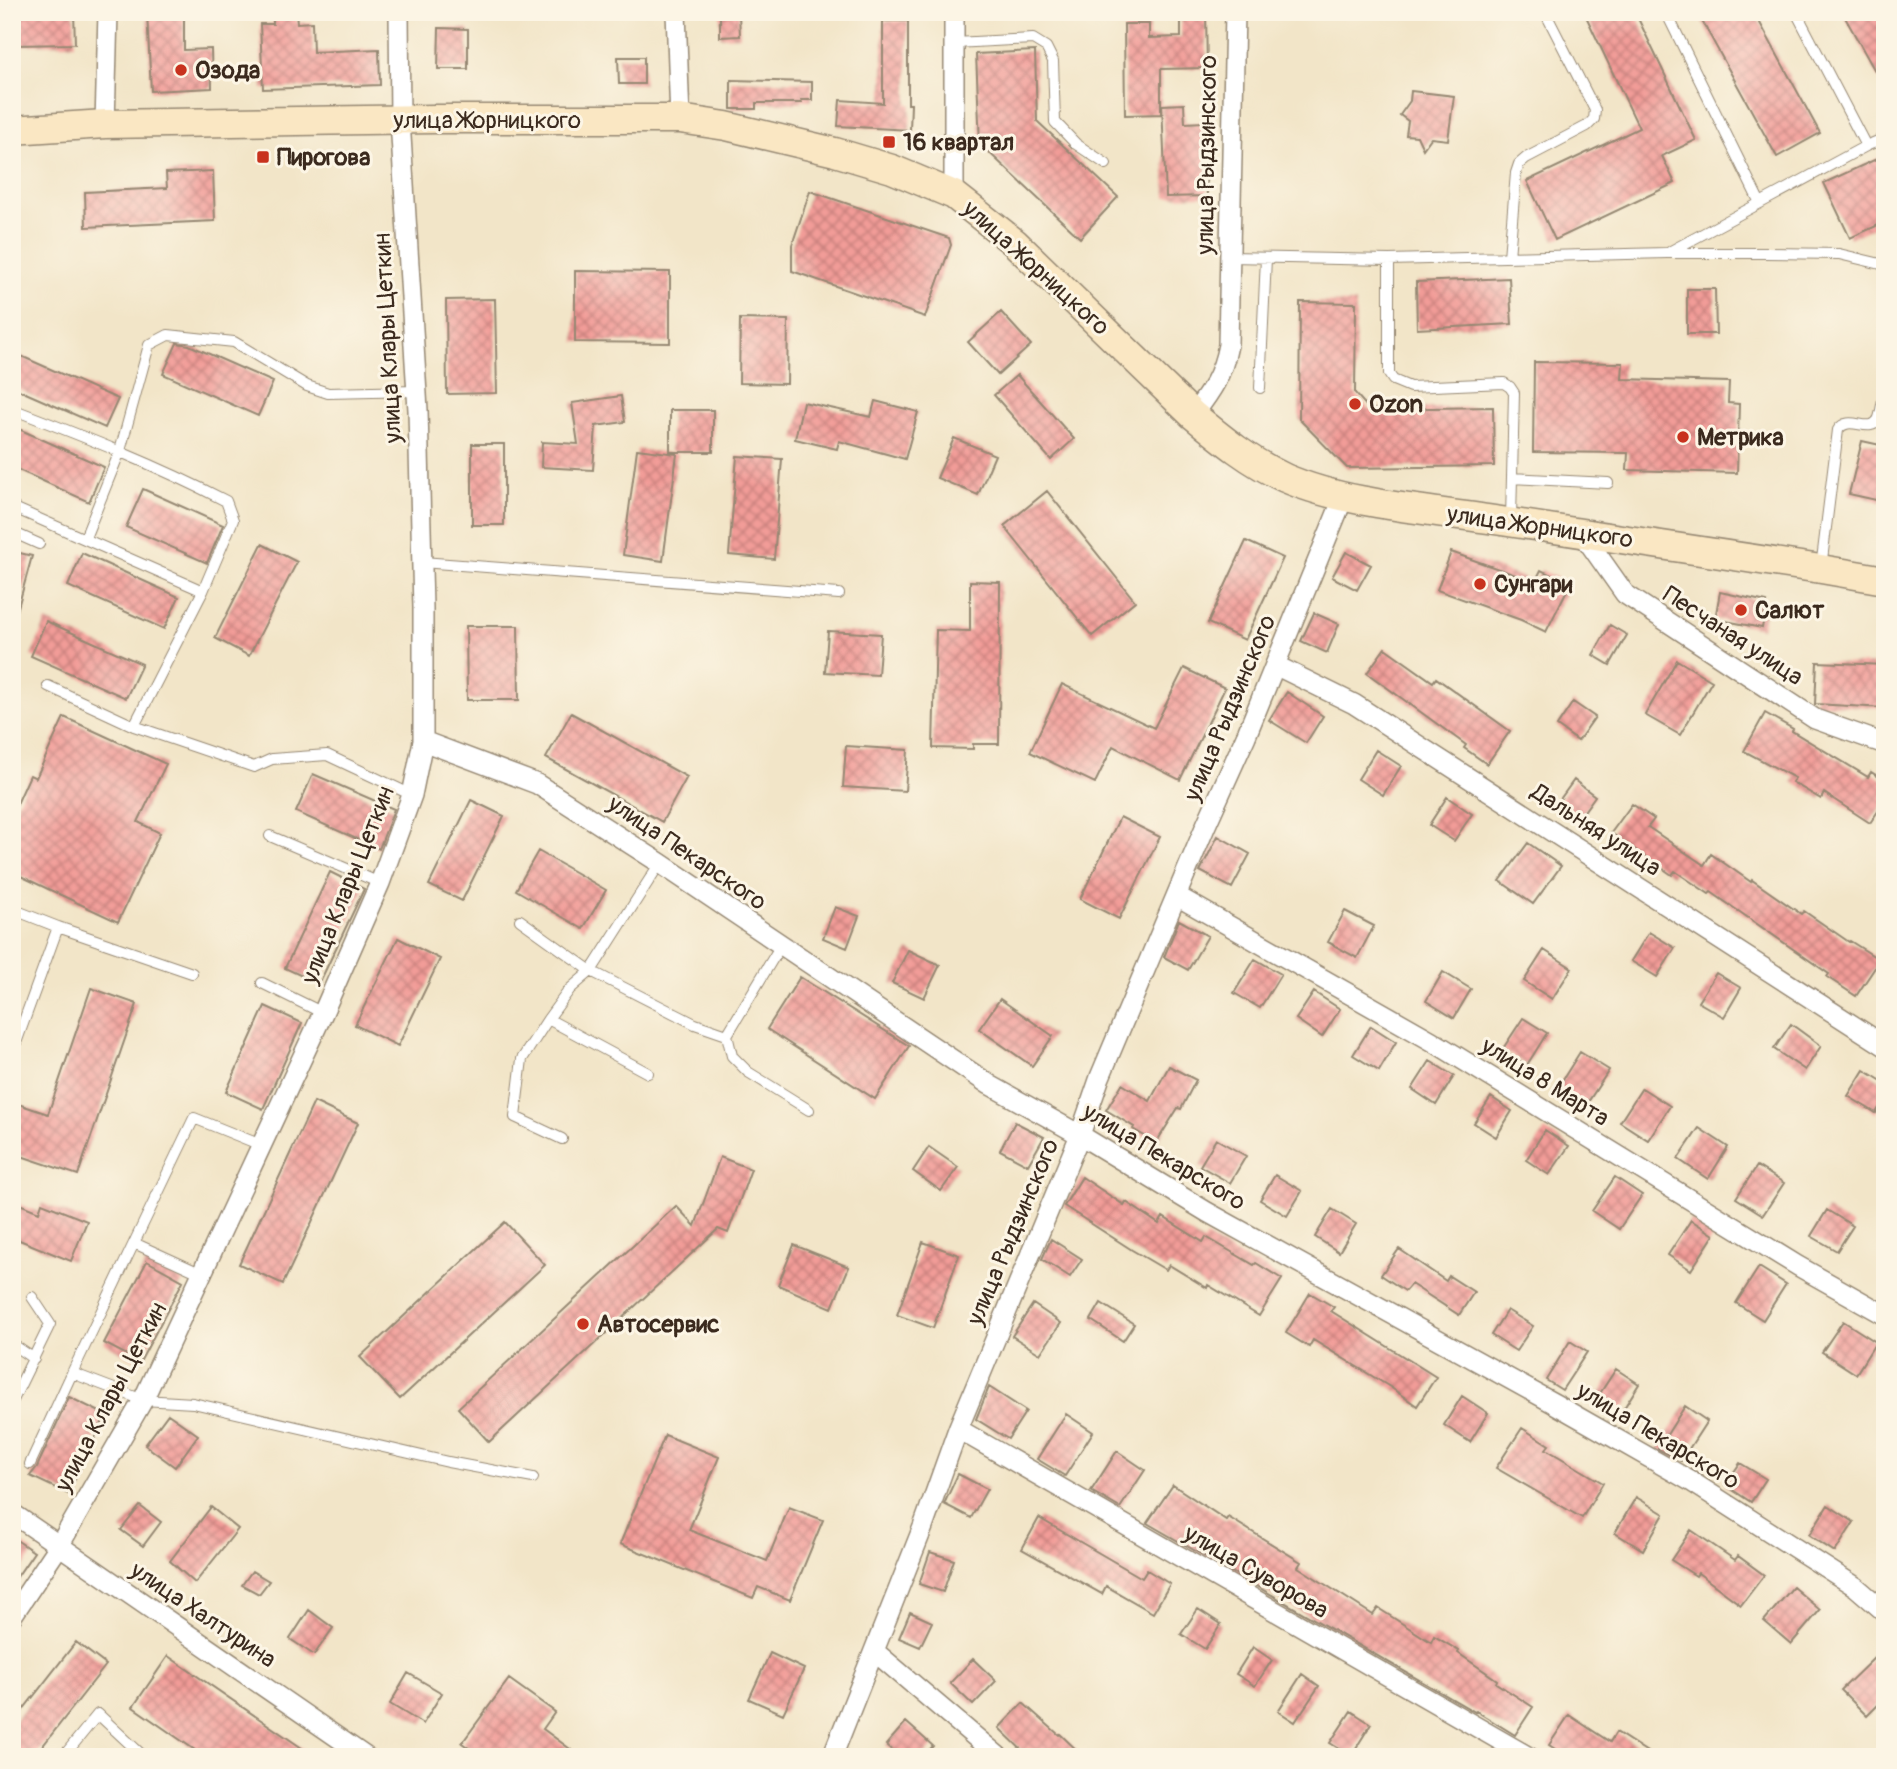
<svg xmlns="http://www.w3.org/2000/svg" width="1897" height="1769" viewBox="0 0 1897 1769" font-family="Pangolin,sans-serif">
<style>
.building{fill:url(#building-cross-hatch)}
.lines{fill:none;stroke-linecap:round;stroke-linejoin:round}
.lane-casing{stroke:#968873;stroke-width:12}
.street-casing{stroke:#968873;stroke-width:22}
.secondary-casing{stroke:#968873;stroke-width:31}
.lane{stroke:#fff;stroke-width:10}
.street{stroke:#fff;stroke-width:19}
.secondary{stroke:#fae7c3;stroke-width:28}
.poi-dot{fill:#c8321e;stroke:#fcf5e5;stroke-width:2.5}
.labels{text-anchor:middle;dominant-baseline:central;stroke-width:6;stroke-linejoin:round;paint-order:stroke}
.poi-label{font-size:24px;font-weight:bold;fill:#3b2a1e;stroke:#fcf5e5;text-anchor:start}
.street-label{font-size:24px;fill:#3b2a1e;stroke:#fcf5e5}
</style>
<defs>
<pattern id="building-cross-hatch" width="8" height="8" patternUnits="userSpaceOnUse" patternTransform="scale(1.75)"><rect width="8" height="8" fill="#f29c98"/><path d="M0 0l8 8M0 8l8-8" fill="none" stroke="#c57f7b"/></pattern>
</defs>
<rect width="100%" height="100%" fill="#fcf5e5"/>
<filter id="ink" filterUnits="userSpaceOnUse"><feTurbulence type="fractalNoise" baseFrequency=".0143" numOctaves="2"/><feDisplacementMap in="SourceGraphic" scale="14" xChannelSelector="R" yChannelSelector="G"/><feConvolveMatrix kernelMatrix="1 2 1 2 8 2 1 2 1" color-interpolation-filters="sRGB"/></filter>
<filter id="wash" filterUnits="userSpaceOnUse"><feTurbulence type="fractalNoise" baseFrequency=".00686" numOctaves="4" result="noise"/><feDisplacementMap in="SourceGraphic" scale="28" xChannelSelector="R" yChannelSelector="G"/><feGaussianBlur stdDeviation="1.57" result="paint"/><feColorMatrix in="noise" values="0 0 0 0 0 0 0 0 0 0 0 0 0 0 0 0 0 1.4 0 .05"/><feComposite in="paint" operator="in"/></filter>
<g filter="url(#wash)">
<rect width="100%" height="100%" fill="#f2e5c8"/>
<g id="blocks">
<path class="building" d="M12,12H74L75,44L12,45Z
M147,12H184V50L211,49L212,88L151,91Z
M273,12H296L297,23L312,22L313,52L379,49L380,85L263,89L260,24H273Z
M1181,12H1206L1207,68L1161,69V114L1125,115L1124,24H1149V38L1181,37Z
M1584,12H1635L1696,140L1662,156L1675,183L1555,240L1527,181L1639,128Z
M1697,12H1754L1820,133L1777,157Z
M1842,12H1885V89Z
M720,13H739L740,36L720,37Z
M883,21H908V104H911L910,130L838,126L840,100L883,103Z
M439,28L468,29V69H438Z
M1035,51L1037,121L1118,197L1080,238L980,144L976,54Z
M618,57H644V84H619Z
M731,80L812,82V100H801L802,103H756V109H731Z
M1411,91L1454,96L1448,140L1431,138L1423,149L1417,136L1406,135L1408,121L1400,115L1410,101Z
M1184,104L1185,123L1204,122L1207,196L1166,197L1162,105Z
M1885,155V222L1850,238L1824,183Z
M213,171L215,221L86,227L85,192L167,188L166,173Z
M810,191L949,238L951,245L925,317L792,271V245Z
M575,271L670,272V343L575,342Z
M1509,278L1512,324L1417,329L1416,282Z
M1687,289H1715L1716,334H1687Z
M495,299L497,393L447,394L446,300Z
M1300,302L1356,303L1355,393L1369,409L1493,407L1494,466L1347,468L1299,419Z
M1001,312L1031,345L998,375L968,342Z
M740,319L788,320L787,384L739,383Z
M177,343L189,345L273,382L258,416L163,374Z
M21,356L118,399L105,428L12,387V376Z
M1534,362L1623,363L1622,379L1729,382L1728,403L1739,404L1737,473L1627,470L1628,453L1533,452Z
M1017,375L1074,439L1051,460L994,395Z
M621,396L625,422L596,426L593,470L541,467L542,442L578,444L572,403Z
M875,401L918,412L905,459L839,441L837,449L795,439L803,402L871,417Z
M670,410H713V452H670Z
M12,426L104,467L89,502L12,467Z
M954,438L995,455L978,495L937,478Z
M1862,441L1885,446V502L1849,494Z
M472,444H504V525H472Z
M637,449L677,454L663,561L623,555Z
M737,456L782,459L774,559L729,555Z
M143,489L223,525L207,563L126,527Z
M1047,491L1135,601L1092,636L1004,526Z
M1246,541L1283,558L1245,640L1208,623Z
M262,544L297,562L249,656L215,638Z
M12,551L32,556L17,611L12,610Z
M1346,552L1371,565L1357,590L1332,577Z
M1451,552L1535,582L1541,570L1570,584L1546,632L1521,620L1437,590Z
M82,553L179,597L164,629L68,586Z
M970,581L1000,582L999,744H973V749L933,748L936,630L970,631Z
M1720,592L1767,602L1762,628L1715,619Z
M1314,613L1339,624L1327,653L1301,641Z
M46,621L142,664L126,698L31,656Z
M1610,625L1627,635L1610,665L1593,655Z
M466,626H518L519,700H467Z
M828,631L881,634L878,675L825,672Z
M1385,648L1433,682L1436,678L1510,731L1487,764L1464,748L1466,745L1367,673Z
M1677,660L1712,681L1680,735L1645,715Z
M1817,662L1885,665V708L1815,704Z
M1184,668L1225,688L1180,780L1113,746L1095,783L1030,752L1062,684L1154,728Z
M1287,692L1323,716L1306,743L1269,720Z
M1573,702L1595,717L1578,741L1557,726Z
M571,713L687,777L662,822L546,758Z
M1765,713L1793,729L1792,731L1868,777L1871,772L1885,781V801L1870,823L1824,793L1821,799L1792,782L1795,778L1744,751Z
M64,717L166,764L138,822L160,833L118,922L12,872V815L30,775L36,778Z
M846,746L908,750L905,791L843,787Z
M1376,750L1401,766L1383,795L1358,779Z
M313,774L394,809L379,849L296,812Z
M1574,780L1595,796L1580,817L1558,802Z
M1447,797L1472,814L1454,841L1429,825Z
M471,800L504,816L462,901L429,885Z
M1632,804L1654,819L1648,827L1704,865L1711,854L1751,882L1752,880L1801,914L1804,911L1849,942L1850,941L1880,960L1856,996L1827,977L1829,974L1711,892L1709,894L1675,871L1672,875L1611,833Z
M1120,817L1160,837L1119,919L1080,899Z
M1218,836L1250,854L1232,888L1200,871Z
M1528,843L1561,866L1533,904L1500,881Z
M538,851L606,890L583,929L516,890Z
M330,872L364,889L319,984L285,968Z
M835,907L859,916L847,948L823,938Z
M1345,911L1374,926L1357,958L1328,942Z
M1179,920L1208,936L1188,970L1164,957Z
M1649,932L1675,948L1657,977L1631,961Z
M398,938L440,959L398,1046L355,1025Z
M908,950L940,965L924,998L892,983Z
M1544,950L1572,968L1552,999L1524,981Z
M1255,959L1281,974L1260,1008L1234,993Z
M1443,972L1471,989L1454,1018L1426,1001Z
M1716,973L1741,988L1724,1017L1698,1002Z
M800,977L909,1046L875,1099L767,1029Z
M91,988L137,1004L78,1175L12,1153V1102L48,1114Z
M1314,992L1340,1009L1322,1037L1296,1019Z
M1000,999L1053,1036L1032,1066L979,1029Z
M265,1006L302,1023L263,1109L226,1092Z
M1523,1018L1547,1033L1527,1065L1502,1050Z
M1791,1024L1821,1046L1805,1070L1774,1049Z
M1371,1026L1396,1042L1379,1071L1353,1055Z
M1580,1052L1609,1070L1586,1105L1558,1087Z
M1430,1061L1454,1076L1436,1105L1412,1089Z
M1169,1066L1196,1080L1181,1109L1178,1108L1156,1143L1133,1129L1134,1127L1106,1110L1122,1084L1150,1101Z
M1864,1070L1885,1083V1098L1876,1113L1848,1096Z
M1642,1088L1670,1106L1648,1140L1620,1122Z
M1491,1097L1512,1111L1496,1137L1474,1123Z
M314,1102L358,1123L283,1284L239,1264Z
M1015,1122L1044,1137L1028,1165L1000,1150Z
M1699,1128L1728,1147L1708,1179L1678,1159Z
M1545,1130L1569,1146L1549,1175L1526,1160Z
M1216,1139L1246,1156L1230,1183L1200,1166Z
M929,1147L958,1167L941,1191L913,1171Z
M720,1157L751,1169L728,1233L718,1229L489,1442L458,1408L676,1206L695,1226Z
M1757,1166L1784,1183L1763,1215L1736,1198Z
M1275,1175L1302,1191L1287,1216L1260,1200Z
M1082,1177L1124,1205L1126,1202L1159,1224L1163,1217L1203,1242L1206,1237L1254,1265L1256,1263L1282,1279L1259,1316L1208,1285L1207,1288L1169,1265L1166,1270L1132,1250L1064,1206Z
M1615,1177L1642,1195L1619,1229L1592,1211Z
M12,1201L39,1212L42,1203L87,1221L71,1261L12,1237Z
M1332,1209L1356,1224L1339,1252L1315,1237Z
M1827,1210L1853,1226L1837,1251L1811,1236Z
M1691,1220L1714,1235L1691,1270L1668,1255Z
M505,1222L545,1265L400,1399L360,1357Z
M1051,1239L1082,1259L1070,1277L1042,1259Z
M923,1242L959,1255L933,1328L897,1315Z
M794,1245L849,1267L832,1308L778,1285Z
M1399,1249L1446,1281L1449,1276L1474,1292L1459,1315L1411,1284L1405,1291L1381,1275Z
M147,1261L183,1281L140,1362L104,1343Z
M1759,1267L1786,1284L1763,1320L1736,1303Z
M1310,1293L1334,1307L1331,1311L1436,1377L1417,1406L1390,1387L1313,1340L1309,1347L1286,1333Z
M1101,1303L1134,1324L1123,1341L1091,1320Z
M1033,1304L1061,1323L1040,1354L1012,1336Z
M1507,1310L1533,1326L1516,1351L1491,1335Z
M1843,1321L1876,1342L1856,1374L1822,1352Z
M1570,1341L1587,1352L1562,1390L1546,1380Z
M1616,1369L1639,1384L1619,1416L1595,1401Z
M989,1387L1026,1411L1008,1439L976,1419Z
M1462,1396L1488,1413L1470,1442L1444,1425Z
M69,1397L106,1415L68,1494L30,1476L37,1467Z
M1685,1406L1707,1421L1681,1461L1658,1449Z
M168,1414L198,1435L175,1467L145,1445Z
M1066,1414L1093,1432L1065,1476L1037,1459Z
M1522,1428L1549,1445L1546,1449L1603,1483L1582,1518L1496,1468Z
M665,1435L719,1457L689,1530L767,1561L789,1507L823,1520L790,1600L758,1587L753,1598L620,1544Z
M1117,1451L1145,1470L1120,1508L1091,1491Z
M1740,1463L1766,1479L1751,1502L1725,1485Z
M958,1474L987,1489L971,1518L944,1504Z
M1173,1485L1226,1520L1228,1517L1301,1562L1298,1567L1373,1615L1378,1608L1431,1642L1434,1636L1459,1651L1458,1653L1497,1680L1496,1683L1533,1707L1515,1735L1476,1711L1475,1712L1147,1523Z
M1636,1497L1664,1514L1643,1550L1615,1533Z
M1828,1505L1854,1522L1835,1552L1809,1535Z
M140,1506L161,1522L143,1546L121,1530Z
M211,1507L238,1529L195,1583L170,1561Z
M1039,1518L1142,1578L1147,1570L1170,1584L1153,1613L1106,1586L1102,1594L1022,1549Z
M1691,1530L1735,1560L1738,1556L1764,1575L1741,1605L1698,1573L1696,1576L1671,1560Z
M12,1537L34,1552L12,1584Z
M930,1552L954,1560L943,1592L919,1584Z
M252,1571L269,1581L259,1594L242,1585Z
M1793,1587L1820,1610L1791,1644L1764,1621Z
M1198,1609L1221,1624L1205,1649L1181,1634Z
M309,1610L333,1628L314,1655L290,1639Z
M910,1612L932,1622L920,1647L899,1638Z
M76,1642L106,1665L34,1757H12V1724Z
M1253,1647L1272,1660L1255,1686L1236,1674Z
M770,1653L804,1669L783,1714L749,1699Z
M168,1656L315,1757H205L133,1707Z
M1875,1657L1885,1667V1698L1867,1716L1841,1690Z
M973,1659L996,1681L973,1705L950,1683Z
M408,1673L442,1693L423,1724L390,1704Z
M1302,1674L1319,1686L1295,1722L1278,1711Z
M509,1679L555,1712L543,1729L581,1757H481L462,1743Z
M1023,1703L1059,1735L1060,1734L1084,1757H1029L999,1728Z
M1351,1711L1371,1724L1351,1756L1330,1743Z
M1569,1715L1610,1742L1616,1732L1655,1757H1567L1549,1745Z
M906,1722L933,1746L923,1757H899L886,1745Z"/>
</g>
</g>
<g filter="url(#ink)">
<use href="#blocks" fill-opacity="0" stroke="#968873" stroke-width="2"/>
<g class="lines">
<g class="lane-casing">
<path id="lane" d="M1666,12L1760,203
M1796,12L1866,146
M955,43L1033,39L1046,47L1053,61L1055,122L1076,144L1106,164
M1671,251L1866,146L1885,138
M1230,257L1389,260L1667,253H1766L1839,254L1885,265
M1509,257L1516,173L1519,164L1526,158L1587,126L1594,119L1595,110L1545,12
M1389,260V374L1393,380L1410,387L1504,383L1510,387L1514,393L1511,519
M1260,388L1266,258
M12,409C85,437 157,465 226,501L233,520L203,591L12,507
M1512,478L1608,483
M12,532L39,544
M85,538L120,451L149,345L168,335L234,342L307,386L328,393L417,391
M422,562L839,594
M1821,568L1838,430C1849,413 1871,436 1879,418C1882,409 1883,397 1885,388
M48,686L134,726L254,767L272,759L327,755L412,795
M134,726L203,591
M270,836L380,883
M660,863L591,971L695,1024L727,1035L781,945
M12,909L58,927
M520,920L591,971L570,989L548,1019L522,1059L515,1117L562,1139
M262,983L323,1013
M548,1019L648,1073
M727,1035L732,1056L748,1072L809,1110
M12,1054L58,927L192,973
M134,1243L194,1118L261,1145
M12,1344L34,1359
M72,1373L134,1243L202,1274
M12,1402L50,1324L32,1297
M30,1464L72,1373L143,1400L193,1403L448,1462L533,1478
M63,1757L98,1714L144,1757"/>
</g>
<g class="street-casing">
<path id="street" d="M676,12L680,119
M954,12V195
M105,124L108,12
M1193,415C1212,390 1222,376 1228,345L1235,12
M1582,533L1625,594L1815,719L1885,744
M1275,665L1354,704L1885,1046
M423,741L537,784L660,863L990,1085L1080,1135L1207,1212L1555,1404L1692,1482L1856,1587L1885,1612
M1177,896L1432,1041L1798,1266L1885,1315
M958,1429L1529,1757
M12,1513L366,1757
M12,1616L59,1546L143,1400L323,1013L380,883L412,795L423,741V608L418,410L400,120L399,12
M874,1651L999,1757
M832,1757L923,1527L958,1429L1080,1135L1100,1077L1206,825L1246,736L1344,496"/>
</g>
<g class="secondary-casing">
<path id="secondary" d="M12,130L105,124L434,119H680L726,126L835,152L892,169L954,195L1015,243L1193,415C1222,439 1250,462 1285,478C1345,504 1423,509 1488,519C1599,535 1710,552 1821,569L1885,580"/>
</g>
<use href="#lane" class="lane"/>
<use href="#street" class="street"/>
<use href="#secondary" class="secondary"/>
</g>
</g>
<g class="poi-dot">
<circle cx="181" cy="70" r="7"/>
<rect x="882" y="135" width="14" height="14" rx="3.5"/>
<rect x="256" y="150" width="14" height="14" rx="3.5"/>
<circle cx="1355" cy="404" r="7"/>
<circle cx="1683" cy="437" r="7"/>
<circle cx="1480" cy="584" r="7"/>
<circle cx="1741" cy="610" r="7"/>
<circle cx="583" cy="1324" r="7"/>
</g>
<g class="labels">
<g class="poi-label">
<text x="195" y="70">Озода</text>
<text x="903" y="142">16 квартал</text>
<text x="277" y="157">Пирогова</text>
<text x="1369" y="404">Ozon</text>
<text x="1697" y="437">Метрика</text>
<text x="1494" y="584">Сунгари</text>
<text x="1755" y="610">Салют</text>
<text x="597" y="1324">Автосервис</text>
</g>
<g class="street-label">
<text x="487" y="120">улица Жорницкого</text>
<text transform="translate(1207 155) rotate(-89)">улица Рыдзинского</text>
<text transform="translate(1036 268) rotate(42)">улица Жорницкого</text>
<text transform="translate(388 338) rotate(-93)">улица Клары Цеткин</text>
<text transform="translate(1540 527) rotate(8)">улица Жорницкого</text>
<text transform="translate(1733 636) rotate(33)">Песчаная улица</text>
<text transform="translate(1230 708) rotate(-67)">улица Рыдзинского</text>
<text transform="translate(1596 830) rotate(33)">Дальняя улица</text>
<text transform="translate(687 853) rotate(34)">улица Пекарского</text>
<text transform="translate(348 885) rotate(-68)">улица Клары Цеткин</text>
<text transform="translate(1545 1082) rotate(32)">улица 8 Марта</text>
<text transform="translate(1164 1157) rotate(31)">улица Пекарского</text>
<text transform="translate(1013 1232) rotate(-67)">улица Рыдзинского</text>
<text transform="translate(111 1397) rotate(-62)">улица Клары Цеткин</text>
<text transform="translate(1658 1436) rotate(31)">улица Пекарского</text>
<text transform="translate(1256 1572) rotate(30)">улица Суворова</text>
<text transform="translate(203 1615) rotate(34)">улица Халтурина</text>
</g>
</g>
<rect width="1897" height="1769" fill="none" stroke="#fcf5e5" stroke-width="42"/>
</svg>
